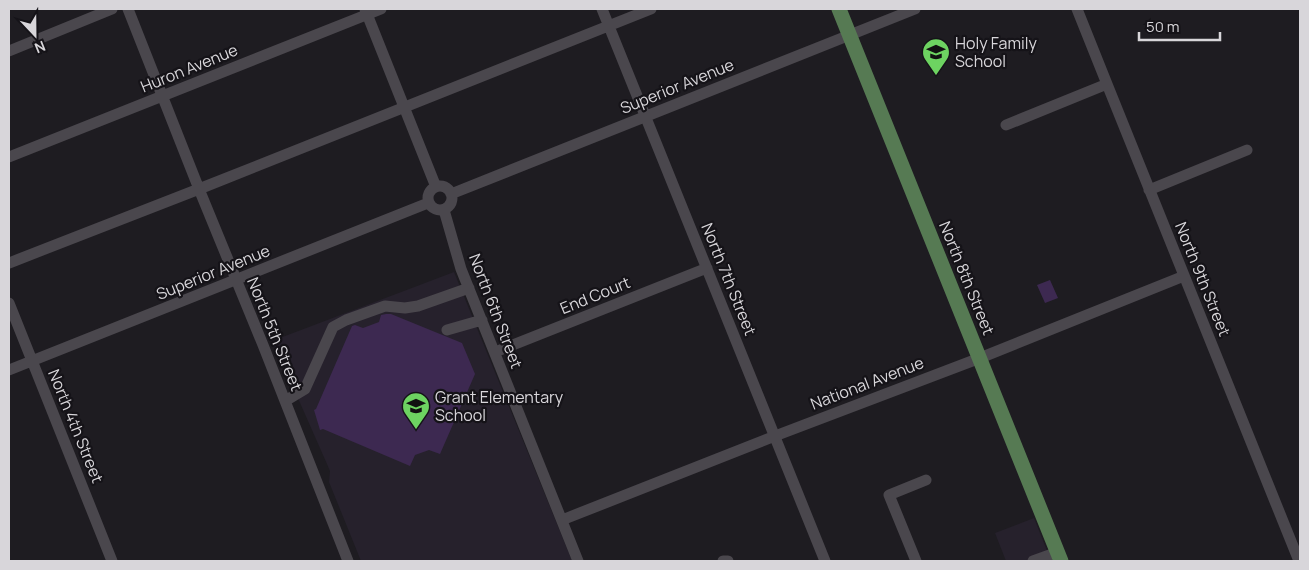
<svg xmlns="http://www.w3.org/2000/svg" width="1309" height="570" viewBox="0 0 1309 570" font-family="Manrope,sans-serif">
<style>
.built{fill:#26212c}
.building{fill:#3d2951}
.lines{fill:none;stroke-linecap:round;stroke-linejoin:round}
.minor{stroke:#4a474d;stroke-width:11}
.major{stroke:#567a53;stroke-width:15}
.labels{text-anchor:middle;dominant-baseline:central;stroke-width:4.5;stroke-linejoin:round;paint-order:stroke}
.poi-label{font-size:16px;fill:#d8d6da;stroke:#151318;text-anchor:start}
.street-label{font-size:16px;fill:#d8d6da;stroke:#151318}
</style>
<rect width="100%" height="100%" fill="#1e1c21"/>
<path class="built" d="M454,272L571,558L572,561H361L329,482L330,471L327,464L297,396L289,383L272,341Z
M1034,518L1051,561H1006L995,533Z"/>
<path class="building" d="M1050,280L1058,298L1045,303L1037,285Z
M386,314H391L462,343L475,374L440,454L429,450L415,455L410,466L323,429L320,430L314,410L316,409L352,326L355,325L363,328L379,322L381,315Z"/>
<g class="lines">
<path class="minor" d="M128,9L199,189L263,345L348,561
M365,9L436,187
M602,9L825,561
M1077,9L1107,84L1299,561
M9,51L112,9
M1006,125L1107,84
M9,157L381,9
M428 198a12 12 0 1 1 24 0a12 12 0 1 1-24 0Z
M1149,190L1247,150
M451,194L915,9
M444,210L461,269L578,561
M9,263L199,189L651,9
M9,303L112,561
M447,330L482,320
M495,352L707,268
M9,370L428,203
M285,401L305,389L333,327L346,320L385,306L405,308L418,306L469,288
M562,520L775,436L980,358L1184,276
M723,561H728
M916,561L889,495L926,480
M1033,561L1058,552"/>
<path class="major" d="M839,9L1061,561"/>
</g>
<defs>
<g id="school-pin" transform="scale(1.4375)"><path d="M0 17L-7.5 6A9.5 9.5 0 1 1 7.5 6Z" fill="#6dd361" stroke="#151318"/><path d="M0-5L7-2L0 1L-7-2ZM-4 1L0 2.5L4 1V4Q0 6-4 4Z" fill="#111"/></g>
</defs>
<g fill-rule="evenodd">
<use href="#school-pin" x="936" y="52"/>
<use href="#school-pin" x="416" y="406"/>
</g>
<g class="labels">
<g class="poi-label">
<text x="955" y="43">Holy Family<tspan x="955" dy="18">School</tspan></text>
<text x="435" y="397">Grant Elementary<tspan x="435" dy="18">School</tspan></text>
</g>
<g class="street-label">
<text transform="translate(189 68) rotate(-22)">Huron Avenue</text>
<text transform="translate(677 86) rotate(-22)">Superior Avenue</text>
<text transform="translate(213 272) rotate(-22)">Superior Avenue</text>
<text transform="translate(967 278) rotate(68)">North 8th Street</text>
<text transform="translate(729 279) rotate(68)">North 7th Street</text>
<text transform="translate(1203 279) rotate(68)">North 9th Street</text>
<text transform="translate(595 295) rotate(-22)">End Court</text>
<text transform="translate(496 311) rotate(69)">North 6th Street</text>
<text transform="translate(275 334) rotate(68)">North 5th Street</text>
<text transform="translate(867 383) rotate(-21)">National Avenue</text>
<text transform="translate(76 426) rotate(68)">North 4th Street</text>
</g>
</g>
<rect width="1309" height="570" fill="none" stroke="#d8d6da" stroke-width="20"/>
<g transform="translate(35 35) rotate(158)" stroke="#151318" stroke-width="4" paint-order="stroke">
<path d="M0-4L9 19L0 12L-9 19Z" fill="#d8d6da"/>
<text y="-8" font-size="14" font-weight="bold" text-anchor="middle" fill="#d8d6da">N</text>
</g>
<path d="M1139 32v8h81v-8" fill="none" stroke="#d8d6da" stroke-width="2.5"/>
<text x="1146" y="32" font-size="15" fill="#d8d6da" stroke="#151318" stroke-width="4" paint-order="stroke">50 m</text>
</svg>
